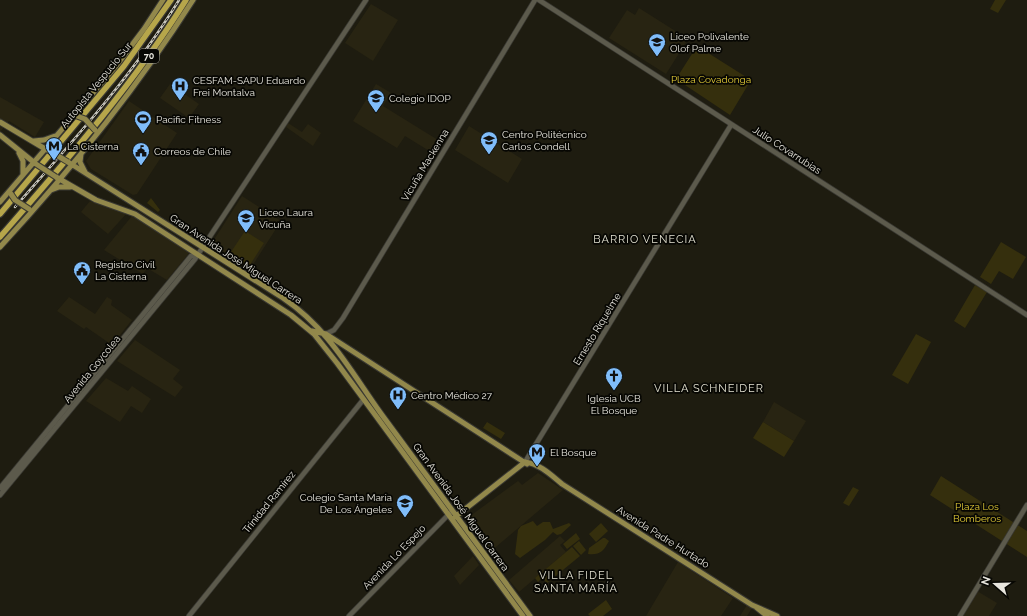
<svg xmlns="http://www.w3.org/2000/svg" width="1027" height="616" viewBox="0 0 1027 616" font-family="Raleway,sans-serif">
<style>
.built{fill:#282412}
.green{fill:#352f0d}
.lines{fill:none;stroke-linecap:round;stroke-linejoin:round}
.secondary-casing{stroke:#393832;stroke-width:6}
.primary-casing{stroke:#393832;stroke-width:7}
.highway-casing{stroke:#393832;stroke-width:8}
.secondary{stroke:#5c5a4c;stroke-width:4.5}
.primary{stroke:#92884b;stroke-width:5}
.highway{stroke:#b6a64a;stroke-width:5.5}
.rail-casing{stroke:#c8c6bd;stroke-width:2.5}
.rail{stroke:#070703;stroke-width:1;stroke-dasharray:3;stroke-linecap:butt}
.primary-bridge-casing{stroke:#393832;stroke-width:7;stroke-linecap:butt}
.primary-bridge{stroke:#92884b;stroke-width:5}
.labels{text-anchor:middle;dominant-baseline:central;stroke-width:3.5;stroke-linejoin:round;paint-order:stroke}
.shield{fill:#070703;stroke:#a4a39c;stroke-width:1}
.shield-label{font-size:9px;font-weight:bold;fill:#e8e6de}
.poi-label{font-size:10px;fill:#e8e6de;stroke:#070703;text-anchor:start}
.park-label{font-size:10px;fill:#e5cd38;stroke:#070703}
.street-label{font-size:10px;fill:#e8e6de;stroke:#070703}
.neighbourhood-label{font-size:11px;letter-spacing:1px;fill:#e2e0d0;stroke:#070703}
</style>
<rect width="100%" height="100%" fill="#1e1c10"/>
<path class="built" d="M371,4L398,20L373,61L345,43Z
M639,8L688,39L666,74L609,38L627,10L635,15Z
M170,84L199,104L189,118L160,98Z
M376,84L391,93L383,106L438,140L431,152L405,136L397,148L353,121Z
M0,97L44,122L35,137L9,121L0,132Z
M129,101L177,133L137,194L133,195L91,169L86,161Z
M288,123L302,132L308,124L321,133L313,146L286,127Z
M469,126L522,159L508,183L455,150Z
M242,196L281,221L249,271L210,246Z
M90,201L127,213L108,234L81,212Z
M132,216L190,252L167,280L147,268L143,274L104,250Z
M69,297L95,314L107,297L112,300L111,305L132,320L112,345L86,327L84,329L57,311Z
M135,340L180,370L173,379L183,387L175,397L117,361Z
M106,378L128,391L132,386L151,399L142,413L131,406L120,422L86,401Z
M774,402L806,421L794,441L763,422Z
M538,473L563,490L490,552L466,519L518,481L522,485Z
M560,536L565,541L560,545L566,552L519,592L509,580Z
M473,556L479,565L460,585L454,576Z
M678,562L733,598L721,616H646Z
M977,591L997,603L989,616H962Z
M747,605L752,608L747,616H740Z"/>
<path class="green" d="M995,0H1006L998,13L990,9Z
M697,46L751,80L730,115L676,79Z
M151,198L160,210L158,212L147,203Z
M245,231L264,243L248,268L229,255Z
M1001,242L1026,257L1013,279L999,271L991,284L980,277Z
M975,285L987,292L965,328L954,321Z
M916,334L931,342L908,384L892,375Z
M487,422L505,433L501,439L483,428Z
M763,422L794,441L784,457L753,438Z
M941,476L1027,531V557L930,495Z
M853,487L859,490L849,506L843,503Z
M533,521L537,526L543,522H550L553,529L569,523L571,525L561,534L557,535L553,532L545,540L520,558L515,554L518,530L521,526Z
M601,523L608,531L596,542L589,534Z
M576,533L580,539L567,549L563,544Z
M603,538H605L609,541C603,552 600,555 588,554L589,548Z
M579,541L586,550L581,555L573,546Z
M572,547L580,556L547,583L542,578L538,582L535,578Z
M606,600L612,609L603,616H590L588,614Z"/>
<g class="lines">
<g class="secondary-casing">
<path id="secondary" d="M539,0L1027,315
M326,334L334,330L343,318L535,0
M525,462L731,125
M0,488L191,256L197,254
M0,495L195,259L366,0
M189,616L363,400
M349,616L450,513
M960,616L1027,505"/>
</g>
<g class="primary-casing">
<path id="primary" d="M0,122L47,150
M0,135L36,164
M34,141L44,140L55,136
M19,153L23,161V174
M81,154L80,162L85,172
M68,162L283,298C329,329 351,372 382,415C432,482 481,549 530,616
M56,177L96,200L135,214L291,315L314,334L337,363L523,616
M51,190L59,187H70
M0,202L116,66L144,29L163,0
M0,247C71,170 137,88 193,0
M312,331L326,334L527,464
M525,462C540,464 551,475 562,484L752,605L777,616
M455,517L525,462
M756,607L767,616"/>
</g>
<g class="highway-casing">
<path id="highway" d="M0,214L124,66L171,0
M0,237C66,161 133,85 186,0"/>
</g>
<use href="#secondary" class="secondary"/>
<use href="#primary" class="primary"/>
<use href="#highway" class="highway"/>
<g class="rail-casing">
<path id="rail" d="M15,207C73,141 133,75 179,0"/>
</g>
<use href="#rail" class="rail"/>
<g class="primary-bridge-casing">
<path id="primary-bridge" d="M77,116L85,119L95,130
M48,150L68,162
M36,164L56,177
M11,194L15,200L29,209"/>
</g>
<use href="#primary-bridge" class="primary-bridge"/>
</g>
<defs>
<g id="school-pin" transform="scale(0.9)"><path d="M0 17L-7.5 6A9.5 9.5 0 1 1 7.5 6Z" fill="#80bdfa" stroke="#070703"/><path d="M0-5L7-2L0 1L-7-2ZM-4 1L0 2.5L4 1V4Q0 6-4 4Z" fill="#111"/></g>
<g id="hospital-pin" transform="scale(0.9)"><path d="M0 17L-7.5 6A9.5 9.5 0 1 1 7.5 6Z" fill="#80bdfa" stroke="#070703"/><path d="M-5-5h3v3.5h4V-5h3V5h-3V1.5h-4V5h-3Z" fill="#111"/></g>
<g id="stadium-pin" transform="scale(0.9)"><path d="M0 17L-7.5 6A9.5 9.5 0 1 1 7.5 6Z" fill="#80bdfa" stroke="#070703"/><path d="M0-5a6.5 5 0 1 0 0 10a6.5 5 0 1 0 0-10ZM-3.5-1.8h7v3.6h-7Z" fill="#111"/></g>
<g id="metro-pin" transform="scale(0.9)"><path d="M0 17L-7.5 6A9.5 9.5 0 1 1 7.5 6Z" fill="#80bdfa" stroke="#070703"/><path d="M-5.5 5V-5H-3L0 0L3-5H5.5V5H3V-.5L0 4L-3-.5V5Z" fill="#111"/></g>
<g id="civic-pin" transform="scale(0.9)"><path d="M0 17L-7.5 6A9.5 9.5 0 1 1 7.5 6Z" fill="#80bdfa" stroke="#070703"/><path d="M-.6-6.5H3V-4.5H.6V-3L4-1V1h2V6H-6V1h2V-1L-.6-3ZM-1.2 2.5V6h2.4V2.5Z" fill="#111"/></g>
<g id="church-pin" transform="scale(0.9)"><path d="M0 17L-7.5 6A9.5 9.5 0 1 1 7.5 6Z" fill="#80bdfa" stroke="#070703"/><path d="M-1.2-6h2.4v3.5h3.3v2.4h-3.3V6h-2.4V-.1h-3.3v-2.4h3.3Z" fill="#111"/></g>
</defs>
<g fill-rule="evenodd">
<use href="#school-pin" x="657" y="42"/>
<use href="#hospital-pin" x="180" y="86"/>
<use href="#school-pin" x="376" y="98"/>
<use href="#stadium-pin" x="143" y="119"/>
<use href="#school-pin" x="489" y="140"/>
<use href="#metro-pin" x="54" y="146"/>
<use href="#civic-pin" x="141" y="151"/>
<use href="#school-pin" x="246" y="218"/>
<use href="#civic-pin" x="82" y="270"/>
<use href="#church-pin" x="614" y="376"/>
<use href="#hospital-pin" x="398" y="395"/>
<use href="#metro-pin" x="537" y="452"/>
<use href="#school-pin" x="405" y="503"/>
</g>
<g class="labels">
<rect class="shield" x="139" y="49" width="20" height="14" rx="3"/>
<g class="shield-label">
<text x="149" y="56">70</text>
</g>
<g class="poi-label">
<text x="670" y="36">Liceo Polivalente<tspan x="670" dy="12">Olof Palme</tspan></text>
<text x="193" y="80">CESFAM-SAPU Eduardo<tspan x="193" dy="12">Frei Montalva</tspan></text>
<text x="389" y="98">Colegio IDOP</text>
<text x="156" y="119">Pacific Fitness</text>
<text x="502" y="134">Centro Politécnico<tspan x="502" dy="12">Carlos Condell</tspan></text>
<text x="67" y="146">La Cisterna</text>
<text x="154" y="151">Correos de Chile</text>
<text x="259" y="212">Liceo Laura<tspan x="259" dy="12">Vicuña</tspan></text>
<text x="95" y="264">Registro Civil<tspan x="95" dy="12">La Cisterna</tspan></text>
<text x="411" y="395">Centro Médico 27</text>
<text x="614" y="398" text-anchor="middle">Iglesia UCB<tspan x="614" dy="12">El Bosque</tspan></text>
<text x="550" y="452">El Bosque</text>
<text x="392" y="497" text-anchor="end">Colegio Santa María<tspan x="392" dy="12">De Los Ángeles</tspan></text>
</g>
<g class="park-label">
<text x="711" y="79">Plaza Covadonga</text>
<text x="977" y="506">Plaza Los<tspan x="977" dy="12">Bomberos</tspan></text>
</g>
<g class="street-label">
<text transform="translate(96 85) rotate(-51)">Autopista Vespucio Sur</text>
<text transform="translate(787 150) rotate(33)">Julio Covarrubias</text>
<text transform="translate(425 165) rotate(-59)">Vicuña Mackenna</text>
<text transform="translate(236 259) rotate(33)">Gran Avenida José Miguel Carrera</text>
<text transform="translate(597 329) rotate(-59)">Ernesto Riquelme</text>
<text transform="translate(92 369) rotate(-51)">Avenida Goycolea</text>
<text transform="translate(269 502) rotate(-51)">Trinidad Ramírez</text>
<text transform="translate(461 507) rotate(54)">Gran Avenida José Miguel Carrera</text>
<text transform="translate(663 537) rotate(32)">Avenida Padre Hurtado</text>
<text transform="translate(394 557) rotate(-46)">Avenida Lo Espejo</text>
</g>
<g class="neighbourhood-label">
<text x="645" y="239">BARRIO VENECIA</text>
<text x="709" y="388">VILLA SCHNEIDER</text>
<text x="576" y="575">VILLA FIDEL<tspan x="576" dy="13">SANTA MARÍA</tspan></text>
</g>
</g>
<g transform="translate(995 584) rotate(290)" stroke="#070703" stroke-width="3" paint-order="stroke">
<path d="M0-3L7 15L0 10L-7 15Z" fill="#e8e6de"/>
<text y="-6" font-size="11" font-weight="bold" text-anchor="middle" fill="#e8e6de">N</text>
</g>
</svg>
